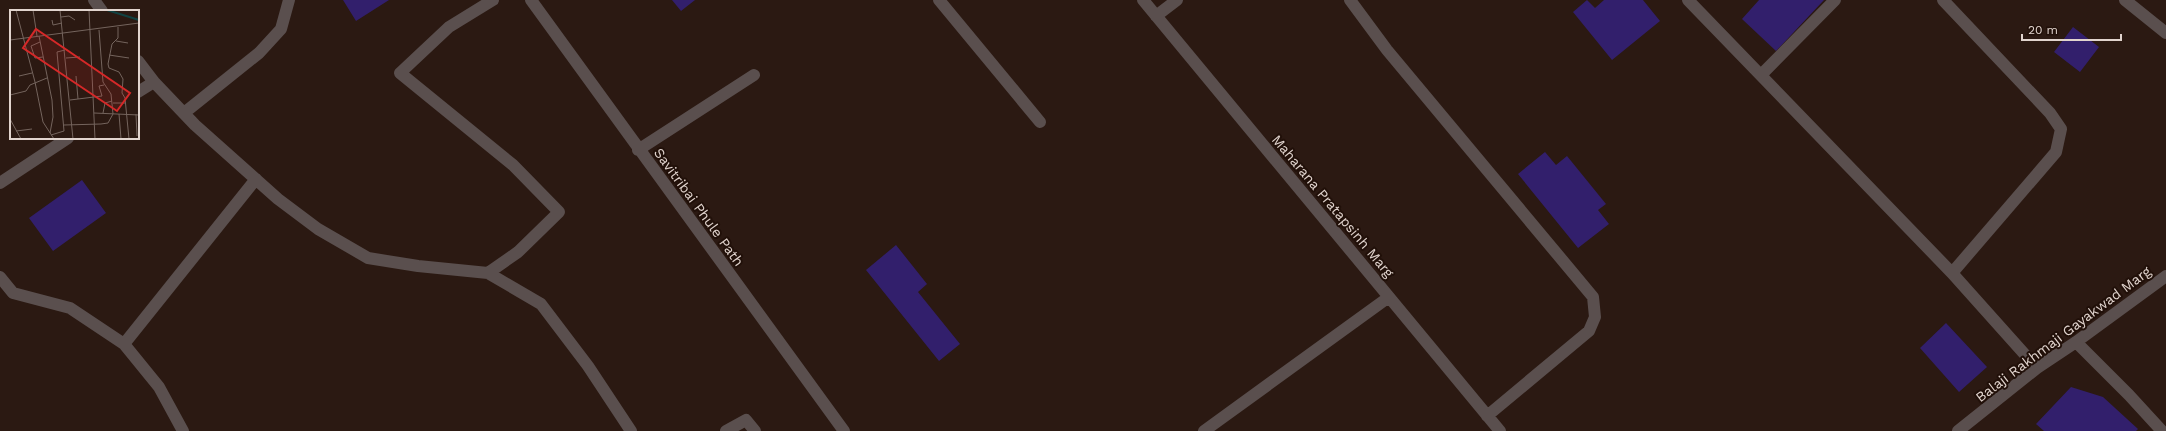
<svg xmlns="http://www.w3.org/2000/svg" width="2166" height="431" viewBox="0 0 2166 431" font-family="'Work Sans',sans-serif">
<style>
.building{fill:#321f6c}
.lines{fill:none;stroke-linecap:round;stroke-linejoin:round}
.minor{stroke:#5a4f4e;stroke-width:12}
.labels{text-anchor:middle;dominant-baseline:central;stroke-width:4;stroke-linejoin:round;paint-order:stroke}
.street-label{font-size:14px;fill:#e1d4ce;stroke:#211009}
.inset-river{fill:none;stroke:#114141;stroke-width:2}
.inset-road{fill:none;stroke:#74645d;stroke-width:1}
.view{fill:#d62828;fill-opacity:0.15;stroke:#d62828;stroke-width:2}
.inset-edge{fill:none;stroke:#e1d4ce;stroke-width:2}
</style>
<rect width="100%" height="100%" fill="#2b1912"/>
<path class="building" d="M343,0H389L356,21Z
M672,0H695L681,11Z
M1587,0L1595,8L1604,0H1643L1660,21L1612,60L1573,12Z
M1759,0H1824L1776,51L1742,19Z
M2073,27L2099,47L2080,72L2054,52Z
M1545,152L1556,165L1567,156L1606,204L1598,210L1609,224L1578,248L1518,174Z
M82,180L106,213L53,251L29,218Z
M896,245L927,284L918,292L960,344L939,361L866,270Z
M1946,323L1987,367L1959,392L1920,348Z
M2071,387L2103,397L2138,429L2136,431H2044L2036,424Z"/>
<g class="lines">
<path class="minor" d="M94,0L102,11
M531,0L844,431
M939,0L1040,122
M1143,0L1500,431
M1350,0L1387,50L1593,297L1595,317L1589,331L1487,416
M1688,0L1952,273L2037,368
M1943,0L2050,113L2061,129L2056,152L1952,273
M2125,0L2166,33
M1156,16L1177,0
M138,61L154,82L195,125L278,199L318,229L368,258L418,266L488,273L541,304L588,366L631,431
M1761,75L1835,0
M138,92L154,82
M184,113L259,53L281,29L289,0
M638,150L754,75
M0,183L68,138
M488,273L518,252L559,212L513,165L400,73L449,27L493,0
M0,277L13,293L70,308L124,344L159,387L183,431
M2076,342L2129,395L2162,431
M124,344L256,179
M726,431L746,420L755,431
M1204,431L1389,297
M1958,431L2037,368L2076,342L2166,276"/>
</g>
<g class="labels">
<g class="street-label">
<text transform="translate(1333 206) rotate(50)">Maharana Pratapsinh Marg</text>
<text transform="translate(699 207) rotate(54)">Savitribai Phule Path</text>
<text transform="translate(2063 334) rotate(-37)">Balaji Rakhmaji Gayakwad Marg</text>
</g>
</g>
<g transform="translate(10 10)">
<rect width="129" height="129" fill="#2b1912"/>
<path class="inset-river" d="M97,0L129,10"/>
<path class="inset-road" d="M6,0L25,72L33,112L44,129M23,0L27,26M50,0L63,129M79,0L85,129M51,7L59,6L65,10M42,10L43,15L52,13M108,17V28L102,34L98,54L99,58L109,62L113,69L112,83L115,88L119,129M29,26L42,90L43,107L40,123M0,30L129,13M106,31L118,33M30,32L21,36L25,48L33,47M99,45L119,48M56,48L70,47M9,66L22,63M66,66L68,89M0,85L16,81L20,75L37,68M60,90L92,86L89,76L94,75M103,93H116M84,103L129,105M93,103L95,93L102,91M109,104L111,129M126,104L127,126M0,109L11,129M54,115L91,114L98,113L103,104L101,84L93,72L89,20M6,121L22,119M41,125L54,121L47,42L55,40"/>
<path class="view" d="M26,19L120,83L107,101L13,38Z"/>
<rect width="129" height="129" class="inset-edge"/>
</g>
<path d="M2022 34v6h99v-6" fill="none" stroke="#e1d4ce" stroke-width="2"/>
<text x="2028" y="34" font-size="12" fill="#e1d4ce" stroke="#211009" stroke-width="3" paint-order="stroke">20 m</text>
</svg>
